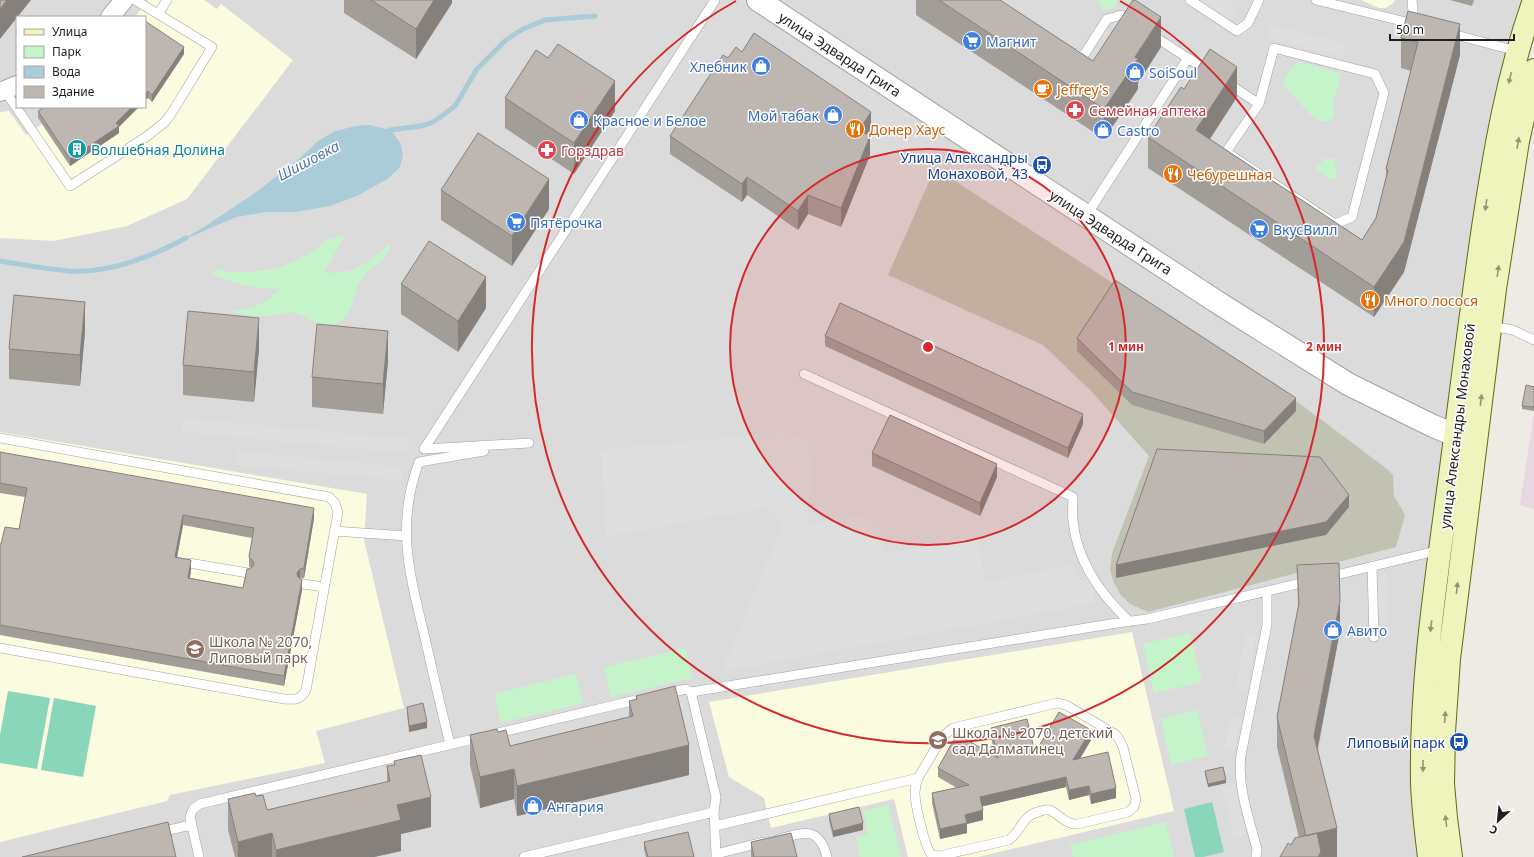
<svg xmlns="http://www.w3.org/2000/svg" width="1534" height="857" viewBox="0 0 1534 857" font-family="'Noto Sans',sans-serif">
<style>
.residential{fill:#dcdbdb;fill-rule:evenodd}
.industrial{fill:#e6d7e3}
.education{fill:#fbfcdf}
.construction{fill:#c1c2b1}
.park{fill:#c5f4ca}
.pitch{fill:#89d6ba}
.parking{fill:#dedede}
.water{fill:#a9ccd8}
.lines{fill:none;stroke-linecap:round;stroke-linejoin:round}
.stream{stroke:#a9ccd8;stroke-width:5}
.service-casing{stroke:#a2a2a2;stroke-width:10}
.minor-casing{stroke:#a2a2a2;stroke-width:20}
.tertiary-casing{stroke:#a2a2a2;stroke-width:24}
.secondary-casing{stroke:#5e6b0f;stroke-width:24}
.service{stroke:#fff;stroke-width:9}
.minor{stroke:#fff;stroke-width:18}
.tertiary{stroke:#fff;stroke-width:22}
.secondary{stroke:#eff4bd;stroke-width:22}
.wall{fill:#a39d98;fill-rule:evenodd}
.shaded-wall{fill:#85807c}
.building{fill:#beb7b1;stroke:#85807c;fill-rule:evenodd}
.oneway{fill:#919475}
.ring{fill:none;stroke:#d62828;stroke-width:2}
.labels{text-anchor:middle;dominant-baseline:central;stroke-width:3;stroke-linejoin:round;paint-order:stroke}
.shop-label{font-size:14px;fill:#366cbe;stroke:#fff;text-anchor:start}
.street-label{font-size:14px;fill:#1e1e1e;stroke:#fff}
.food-label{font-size:14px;fill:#c56008;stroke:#fff;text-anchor:start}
.health-label{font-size:14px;fill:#be3a42;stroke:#fff;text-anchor:start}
.culture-label{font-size:14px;fill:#0d838f;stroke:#fff;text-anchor:start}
.transit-label{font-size:14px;fill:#164399;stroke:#fff;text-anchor:end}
.education-label{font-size:14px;fill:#785e54;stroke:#fff;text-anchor:start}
.water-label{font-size:15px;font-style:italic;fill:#5379a5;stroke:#fff}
.centre{fill:#d62828;stroke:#fff;stroke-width:2}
.ring-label{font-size:12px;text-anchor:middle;font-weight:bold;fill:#d62828;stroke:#fff;stroke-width:3;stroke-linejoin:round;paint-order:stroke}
</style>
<rect width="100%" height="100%" fill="#eeebe5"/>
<path class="residential" d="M0,0H1521L1503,60L1486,134L1478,183L1428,570L1419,857H0ZM17,17H145V107H17Z"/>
<path class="industrial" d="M1534,412V509L1520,505Z"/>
<path class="education" d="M148,0H204L217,9L221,4L293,60L187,199L127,226L54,241L0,238V112L9,111L26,135L42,124L38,118L55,107H145V17H135Z
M1361,0H1395L1392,4L1385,8H1379Z
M0,432L367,494L364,540L404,708L316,731L325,763L170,795L167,801L0,842Z
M1132,632L1174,811L978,857H908L894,799L771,828L764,798L729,777L709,702Z"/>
<path class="construction" d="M935,168L1303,406L1387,469L1393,475L1394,496L1405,515L1396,547L1148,612L1130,604L1120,594L1114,583L1110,570L1112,553L1149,456L1092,392L1043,345L888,275Z"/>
<path class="park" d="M1096,0H1117L1115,8L1104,10Z
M1298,62L1339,72L1340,79L1333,103L1335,114L1330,121H1322L1316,120L1283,85C1283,78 1292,65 1298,62Z
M1330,158L1335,160L1336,179H1330L1315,170L1324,159Z
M345,236L324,272C349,277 372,262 389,244L390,246C383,266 370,265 361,280C353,293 354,312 341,321C324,334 312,318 296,313C291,311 276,316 269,316C254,317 241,314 227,311C248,311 265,305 280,289C254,289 235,284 210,273L219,269L229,272H240L259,271L277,268L295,261L312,252L328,239Z
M1190,633L1202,682L1154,693L1143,644Z
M686,648L692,678L611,697L604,667Z
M576,674L583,703L501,723L494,694Z
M1197,710L1208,756L1171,765L1161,719Z
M888,805L901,857H860L856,837L868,834L863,811Z
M1166,822L1174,857H1073L1070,845Z"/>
<path class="pitch" d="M8,691L50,698L37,769L0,763V735Z
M54,698L96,706L83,777L41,770Z
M1212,802L1224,852L1203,857H1195L1184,809Z"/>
<path class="parking" d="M1198,0H1227L1237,7L1228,20Z
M1269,24L1346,44L1343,57L1265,37Z
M184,418L409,439L407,453L182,432Z
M784,432L816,444L806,525L877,512L885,554L977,536L986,582L1074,565L1077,580L1090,578L1095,603L721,672L783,524L768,507L606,537L601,450Z
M236,451L402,467L401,480L235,465Z
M1377,575H1387L1388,622H1378Z
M1245,633L1256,635L1246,690L1236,688Z
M1230,716L1240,718L1235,751L1224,749Z
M1235,784L1247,835L1234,839L1221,787Z"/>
<path class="water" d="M370,125L390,130L400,142L403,155L400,167L389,178L357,196L330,206L296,212H267L236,217L181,241L207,225L255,193L300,158L318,141L335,131L356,126Z"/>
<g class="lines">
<path class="stream" d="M384,133L390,130L421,126L431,123L439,118L455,106L477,69L506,40L523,29L545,20L595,16
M0,261C23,265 46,269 70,271C110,273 151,257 186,238"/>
<g class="service-casing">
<path id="service" d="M1190,0L1237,31L1248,23L1259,0
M1316,0L1414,24
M1412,0L1414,24
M158,14L167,0
M1448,33L1517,51
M1152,35L1188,58
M1274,48L1375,74L1384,93L1352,217L1335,224L1226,152L1259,104Z
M1075,53L1082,58L1107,19L1122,15L1133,22
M1229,84L1259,104
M5,91L70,186L146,137L165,122L171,114L212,47L135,0
M1086,216L1188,58L1209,72
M1490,326L1513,330L1534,340
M804,374L1073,497C1073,505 1072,513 1073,521C1077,562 1101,595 1130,622
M0,438L329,497L335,503L338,512L306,690C301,700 294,700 284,699L0,648
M529,443L424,449L715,0
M334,531L406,536
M189,563L248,573
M1372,566L1374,637
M1328,577L1440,550
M303,584L324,587
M691,692L1117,623L1147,619L1310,581
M664,694L686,689L691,692L716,797L714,812L716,854
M494,734L640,699
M450,744C441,709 433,673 425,638C410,575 395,526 419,462L484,451
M715,826L918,778C916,783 915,788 915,793C915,804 925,849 932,855L939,856L1009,840C1022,830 1022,815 1041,811C1044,810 1047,809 1050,810C1060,815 1066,825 1078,824L1128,812L1134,807L1136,799L1123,747L1119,739L1115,734L1066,705L1057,703L953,728L943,736L918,778
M160,832L191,825
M779,839C804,832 819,826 827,857
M199,857L190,817L193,809L200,804L482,737
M524,857L714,812
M716,857V854L763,842
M1256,857L1257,849C1249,819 1237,786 1241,755L1267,625V591"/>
</g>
<g class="minor-casing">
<path id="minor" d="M110,17L124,0
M0,92L17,85"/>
</g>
<g class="tertiary-casing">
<path id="tertiary" d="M758,0L1217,302L1348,384L1433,426L1455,435L1473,438"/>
</g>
<g class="secondary-casing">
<path id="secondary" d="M1429,857C1426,833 1423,808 1422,783C1420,670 1440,557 1454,445C1463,375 1472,304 1482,234C1494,154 1507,76 1534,0
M1451,857L1446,818L1443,784L1444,732L1449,659L1495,289L1518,141L1534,70"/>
</g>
<use href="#service" class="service"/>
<use href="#minor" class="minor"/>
<use href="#tertiary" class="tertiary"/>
<use href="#secondary" class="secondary"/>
</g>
<path class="wall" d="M344,0H452V3L416,59L344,13Z
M916,0H1000L1093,61L1161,47L1138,83V89L1104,139L916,15Z
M1450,0H1474L1472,6Z
M1408,11L1460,55L1404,272L1374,317L1148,168V137L1184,89L1237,97L1210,139L1362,240L1376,218L1386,180V169L1411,71L1401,68V38Z
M145,21L184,54L152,102L148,98L145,100Z
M742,52L871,130L868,135L870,155L841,227L808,214L798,230L747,195L742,202L670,154V136Z
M548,58L615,111L574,174L505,128V98Z
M38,111L119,127V133L70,166L38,118Z
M441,190L549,209L512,266L441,220Z
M401,284L486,308L458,352L401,314Z
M85,332L80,386L9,379V349Z
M825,336L1083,424L1068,458L825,346Z
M1077,338L1296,411L1264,444L1132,405L1077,351Z
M259,349L254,402L183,395V365Z
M388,361L383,414L312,407V377Z
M1534,387V411L1522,409V406Z
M0,452L314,518L304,578L300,579L302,590L284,686L0,635V544H1L19,529L25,497L0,493ZM183,525L252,538L249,557V567L251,568L243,588L190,578L191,570L177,558Z
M872,453L997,477L980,516L872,466Z
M1297,565L1340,631L1318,749L1337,857L1291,845L1299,838L1277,747V717L1298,608Z
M636,696L689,775L517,816L514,799L480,808L470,765V735L498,732L510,746L629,717V701L636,699Z
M407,707L427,728L409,732L407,713Z
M991,728L1035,753L1091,740L1080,759L1116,798L1091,804L1089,795L1069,800L1066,787L982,806L983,820L967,824V833L940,839L932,803V793L957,788L938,777V768L995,756L991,737Z
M394,761L431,827L401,834V851L374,857H235L228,830V799L256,796L267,810L387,782V766L394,765Z
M1205,771L1226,783L1208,787L1205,774Z
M829,814L863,830L833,837L829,821Z
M644,842L694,857H646L644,849Z
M751,842L797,857H751Z"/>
<path class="shaded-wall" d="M7,0H31L0,39V9Z
M434,0H452V3L416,59V29Z
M1161,17V47L1138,83V89L1104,139V109L1135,57Z
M1460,24V55L1404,272L1374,317V287Z
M184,47V54L152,102V95Z
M1237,67V97L1196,160V130Z
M615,81V111L574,174V143Z
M148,91V98L145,100V94Z
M132,107H139L119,127V133L70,166V159L116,123Z
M871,112V130L859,148V130Z
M870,136V155L841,227V208Z
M747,177V195L742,202V184Z
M549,179V209L512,266V236Z
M808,195V214L798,230V211Z
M486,277V308L458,352V321Z
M85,302V332L80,386V355Z
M259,318V349L254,402V372Z
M388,331V361L383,414V384Z
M1296,398V411L1264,444V431Z
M1083,414V424L1068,458V448Z
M997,464V477L980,516V503Z
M1349,495V507L1326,535L1116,578V565Z
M314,508V518L304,578V568Z
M183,515V525L175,567V557Z
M191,560V570L188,588V578Z
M300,569V579L297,583V573Z
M302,580V590L284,686V676Z
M1340,601V631L1314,766V736Z
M427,722V728L409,732V726Z
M1091,730V740L1073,770V760Z
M689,745V775L517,816V786Z
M514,769V799L480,808V777Z
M1066,777V787L980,807V797Z
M1226,780V783L1208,787V784Z
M1089,786V795L1069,800V790Z
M1116,788V798L1091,804V794Z
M431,797V827L401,834V851L374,857H276V850L397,805Z
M983,810V820L967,824V833L940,839V829L965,815Z
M863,823V830L833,837V831Z
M1337,828V857H1306V836Z
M272,833V857H238V842Z"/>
<path class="building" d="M0,0H7L0,9Z
M371,0H434L416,29Z
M939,0H1000L1093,61L1133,0H1135L1161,17L1135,57L1138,59L1104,109Z
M1408,11L1460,24L1404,242L1374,287L1148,137L1181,87L1184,89L1210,49L1237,67L1196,130L1362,240L1376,218L1388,170L1386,169L1418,42L1401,38Z
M145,21L184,47L152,95L148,91L145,94Z
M754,33L871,112L859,130L870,136L841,208L808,195L798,211L747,177L742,184L670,136L723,55L728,58L736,47L742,52Z
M558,44L615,81L574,143L505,98L536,50L548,58Z
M45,107H132L116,123L119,126L70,159L38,111Z
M478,133L549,179L512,236L441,190Z
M429,241L486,277L458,321L401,284Z
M1115,280L1296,398L1264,431L1132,392L1077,338Z
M14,295L85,302L80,355L9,349Z
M840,303L1083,414L1068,448L825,336Z
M188,311L259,318L254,372L183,365Z
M317,324L388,331L383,384L312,377Z
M1526,385L1534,387V407L1522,406Z
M890,415L997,464L980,503L872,453Z
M1157,449L1320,457L1349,495L1326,522L1116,565Z
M0,452L314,508L304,568L300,569L297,573L298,577L302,580L284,676L0,625V544H1L5,527L19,529L27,488L0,483ZM183,515L254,528L249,557L253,561L254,565L250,569H247L243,588L188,578L191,560L175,557Z
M1339,563L1340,601L1314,736L1337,828L1306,836L1277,717L1299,603L1297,565Z
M675,686L689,745L517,786L514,769L480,777L470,735L497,729L498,732L506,730L510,746L633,716L629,701L637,699L636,696Z
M423,703L427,722L409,726L407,707Z
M1059,712L1091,730L1073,760L1108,752L1116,788L1091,794L1089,786L1069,790L1066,777L980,797L983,810L965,815L967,823L940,829L932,793L969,785L938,768L957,734L998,758L991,728L1027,719L1035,753Z
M421,755L431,797L397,805L401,820L276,850L272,833L238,842L228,799L255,793L256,796L263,795L267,810L390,781L387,766L395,765L394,761Z
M1223,767L1226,780L1208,784L1205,771Z
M859,807L863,823L833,831L829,814Z
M168,822L176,857H22Z
M688,832L694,857H648L644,842Z
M791,833L797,857H754L751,842Z
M1317,833L1321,852L1318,857H1280L1288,843L1291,845L1295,838Z"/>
<defs><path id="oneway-solid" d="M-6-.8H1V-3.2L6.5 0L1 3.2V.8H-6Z"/></defs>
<g class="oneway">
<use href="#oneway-solid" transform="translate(1510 78) rotate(103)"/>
<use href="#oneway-solid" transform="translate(1518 143) rotate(-80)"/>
<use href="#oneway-solid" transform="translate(1486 205) rotate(98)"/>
<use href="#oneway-solid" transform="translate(1498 271) rotate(-82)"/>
<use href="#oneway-solid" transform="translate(1481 400) rotate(-83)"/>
<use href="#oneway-solid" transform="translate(1457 588) rotate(-83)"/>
<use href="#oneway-solid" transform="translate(1431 626) rotate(97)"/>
<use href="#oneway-solid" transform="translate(1445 717) rotate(-86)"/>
<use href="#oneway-solid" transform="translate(1423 766) rotate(90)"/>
<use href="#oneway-solid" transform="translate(1446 821) rotate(-97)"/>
</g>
<circle cx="928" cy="347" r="198" fill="#d62828" fill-opacity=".12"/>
<g class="ring">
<circle cx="928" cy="347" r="198"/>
<path d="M1120 1A396 396 0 1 1 736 1"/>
</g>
<defs>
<g id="supermarket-disc" transform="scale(1)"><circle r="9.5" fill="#3f7fe0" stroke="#fff"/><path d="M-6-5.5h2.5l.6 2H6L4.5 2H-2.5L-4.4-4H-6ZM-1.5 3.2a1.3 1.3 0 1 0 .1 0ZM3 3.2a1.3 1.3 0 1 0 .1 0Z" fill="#fff"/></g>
<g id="shop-disc" transform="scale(1)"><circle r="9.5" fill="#3f7fe0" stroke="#fff"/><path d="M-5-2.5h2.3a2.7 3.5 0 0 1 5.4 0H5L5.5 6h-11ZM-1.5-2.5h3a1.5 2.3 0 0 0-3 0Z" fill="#fff"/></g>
<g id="cafe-disc" transform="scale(1)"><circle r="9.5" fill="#e8710a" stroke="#fff"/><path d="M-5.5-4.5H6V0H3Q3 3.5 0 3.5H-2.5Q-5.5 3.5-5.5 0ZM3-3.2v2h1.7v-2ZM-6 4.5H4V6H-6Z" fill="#fff"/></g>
<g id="pharmacy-disc" transform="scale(1)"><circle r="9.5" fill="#e0444e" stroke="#fff"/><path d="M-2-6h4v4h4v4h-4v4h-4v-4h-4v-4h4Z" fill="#fff"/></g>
<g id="restaurant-disc" transform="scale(1)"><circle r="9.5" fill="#e8710a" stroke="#fff"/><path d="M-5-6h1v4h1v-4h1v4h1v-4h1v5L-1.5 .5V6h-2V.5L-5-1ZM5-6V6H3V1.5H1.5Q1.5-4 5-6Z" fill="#fff"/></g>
<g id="building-disc" transform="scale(1)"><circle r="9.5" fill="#0f9aa8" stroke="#fff"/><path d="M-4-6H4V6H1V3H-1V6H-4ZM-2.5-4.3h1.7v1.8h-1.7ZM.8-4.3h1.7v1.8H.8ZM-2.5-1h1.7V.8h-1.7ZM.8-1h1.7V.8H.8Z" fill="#fff"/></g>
<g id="bus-disc" transform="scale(1)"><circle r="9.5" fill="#1a4fb4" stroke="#fff"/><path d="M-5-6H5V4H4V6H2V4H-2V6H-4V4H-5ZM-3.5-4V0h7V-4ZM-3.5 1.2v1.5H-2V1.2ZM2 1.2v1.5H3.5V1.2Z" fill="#fff"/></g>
<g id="school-disc" transform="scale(1)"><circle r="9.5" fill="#8d6e63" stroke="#fff"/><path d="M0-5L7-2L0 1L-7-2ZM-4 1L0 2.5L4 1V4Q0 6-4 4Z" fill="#fff"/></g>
</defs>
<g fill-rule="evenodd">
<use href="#supermarket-disc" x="972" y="41"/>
<use href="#shop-disc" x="761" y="66"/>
<use href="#shop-disc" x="1135" y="72"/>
<use href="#cafe-disc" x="1043" y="89"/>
<use href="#pharmacy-disc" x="1075" y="110"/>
<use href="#shop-disc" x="833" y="115"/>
<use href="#shop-disc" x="579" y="120"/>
<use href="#restaurant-disc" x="855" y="129"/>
<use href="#shop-disc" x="1103" y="130"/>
<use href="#building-disc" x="77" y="149"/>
<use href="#pharmacy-disc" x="547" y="150"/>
<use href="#bus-disc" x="1042" y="165"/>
<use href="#restaurant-disc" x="1173" y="174"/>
<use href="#supermarket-disc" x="516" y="222"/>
<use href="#supermarket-disc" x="1259" y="229"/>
<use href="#restaurant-disc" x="1370" y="300"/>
<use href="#shop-disc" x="1333" y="630"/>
<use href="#school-disc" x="195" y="649"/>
<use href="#school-disc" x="938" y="740"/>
<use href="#bus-disc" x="1459" y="742"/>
<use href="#shop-disc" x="533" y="806"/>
</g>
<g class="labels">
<g class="shop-label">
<text x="986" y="41">Магнит</text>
<text x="747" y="66" text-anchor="end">Хлебник</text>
<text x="1149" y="72">SoiSoul</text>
<text x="819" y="115" text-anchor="end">Мой табак</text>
<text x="593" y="120">Красное и Белое</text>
<text x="1117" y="130">Castro</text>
<text x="530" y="222">Пятёрочка</text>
<text x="1273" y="229">ВкусВилл</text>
<text x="1347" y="630">Авито</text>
<text x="547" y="806">Ангария</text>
</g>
<g class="street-label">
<text transform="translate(840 54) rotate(33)">улица Эдварда Грига</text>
<text transform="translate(1111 232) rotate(33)">улица Эдварда Грига</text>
<text transform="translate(1457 426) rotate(-83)">улица Александры Монаховой</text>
</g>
<g class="food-label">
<text x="1057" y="89">Jeffrey's</text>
<text x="869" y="129">Донер Хаус</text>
<text x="1187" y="174">Чебурешная</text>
<text x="1384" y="300">Много лосося</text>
</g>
<g class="health-label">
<text x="1089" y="110">Семейная аптека</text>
<text x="561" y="150">Горздрав</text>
</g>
<g class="culture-label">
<text x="91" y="149">Волшебная Долина</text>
</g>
<g class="transit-label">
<text x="1028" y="157">Улица Александры<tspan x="1028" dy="16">Монаховой, 43</tspan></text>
<text x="1445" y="742">Липовый парк</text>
</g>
<g class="education-label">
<text x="209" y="641">Школа № 2070,<tspan x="209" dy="16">Липовый парк</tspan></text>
<text x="952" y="732">Школа № 2070, детский<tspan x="952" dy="16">сад Далматинец</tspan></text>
</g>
<g class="water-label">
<text transform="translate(308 160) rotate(-28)">Шишовка</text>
</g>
</g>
<circle cx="928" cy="347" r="6" class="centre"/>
<g class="ring-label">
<text x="1126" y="351">1 мин</text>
<text x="1324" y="351">2 мин</text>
</g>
<rect x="16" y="16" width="130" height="92" fill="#ffffff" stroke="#a5a5a5"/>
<rect x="24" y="29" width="20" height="6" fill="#eff4bd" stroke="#a5a5a5"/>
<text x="52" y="36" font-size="12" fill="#1e1e1e">Улица</text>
<rect x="24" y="46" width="20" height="12" fill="#c5f4ca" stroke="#a5a5a5"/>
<text x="52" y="56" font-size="12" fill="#1e1e1e">Парк</text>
<rect x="24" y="66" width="20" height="12" fill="#a9ccd8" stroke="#a5a5a5"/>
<text x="52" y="76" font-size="12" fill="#1e1e1e">Вода</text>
<rect x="24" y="86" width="20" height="12" fill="#beb7b1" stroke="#a5a5a5"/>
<text x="52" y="96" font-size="12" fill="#1e1e1e">Здание</text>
<g transform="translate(1498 821) rotate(207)" stroke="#ffffff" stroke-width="3" paint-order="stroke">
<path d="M0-3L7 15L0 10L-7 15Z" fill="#1e1e1e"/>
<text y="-6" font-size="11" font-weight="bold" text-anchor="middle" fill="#1e1e1e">С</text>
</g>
<path d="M1390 34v6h124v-6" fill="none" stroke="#1e1e1e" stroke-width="2"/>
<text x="1396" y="34" font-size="12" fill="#1e1e1e" stroke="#ffffff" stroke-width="3" paint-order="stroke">50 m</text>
</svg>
